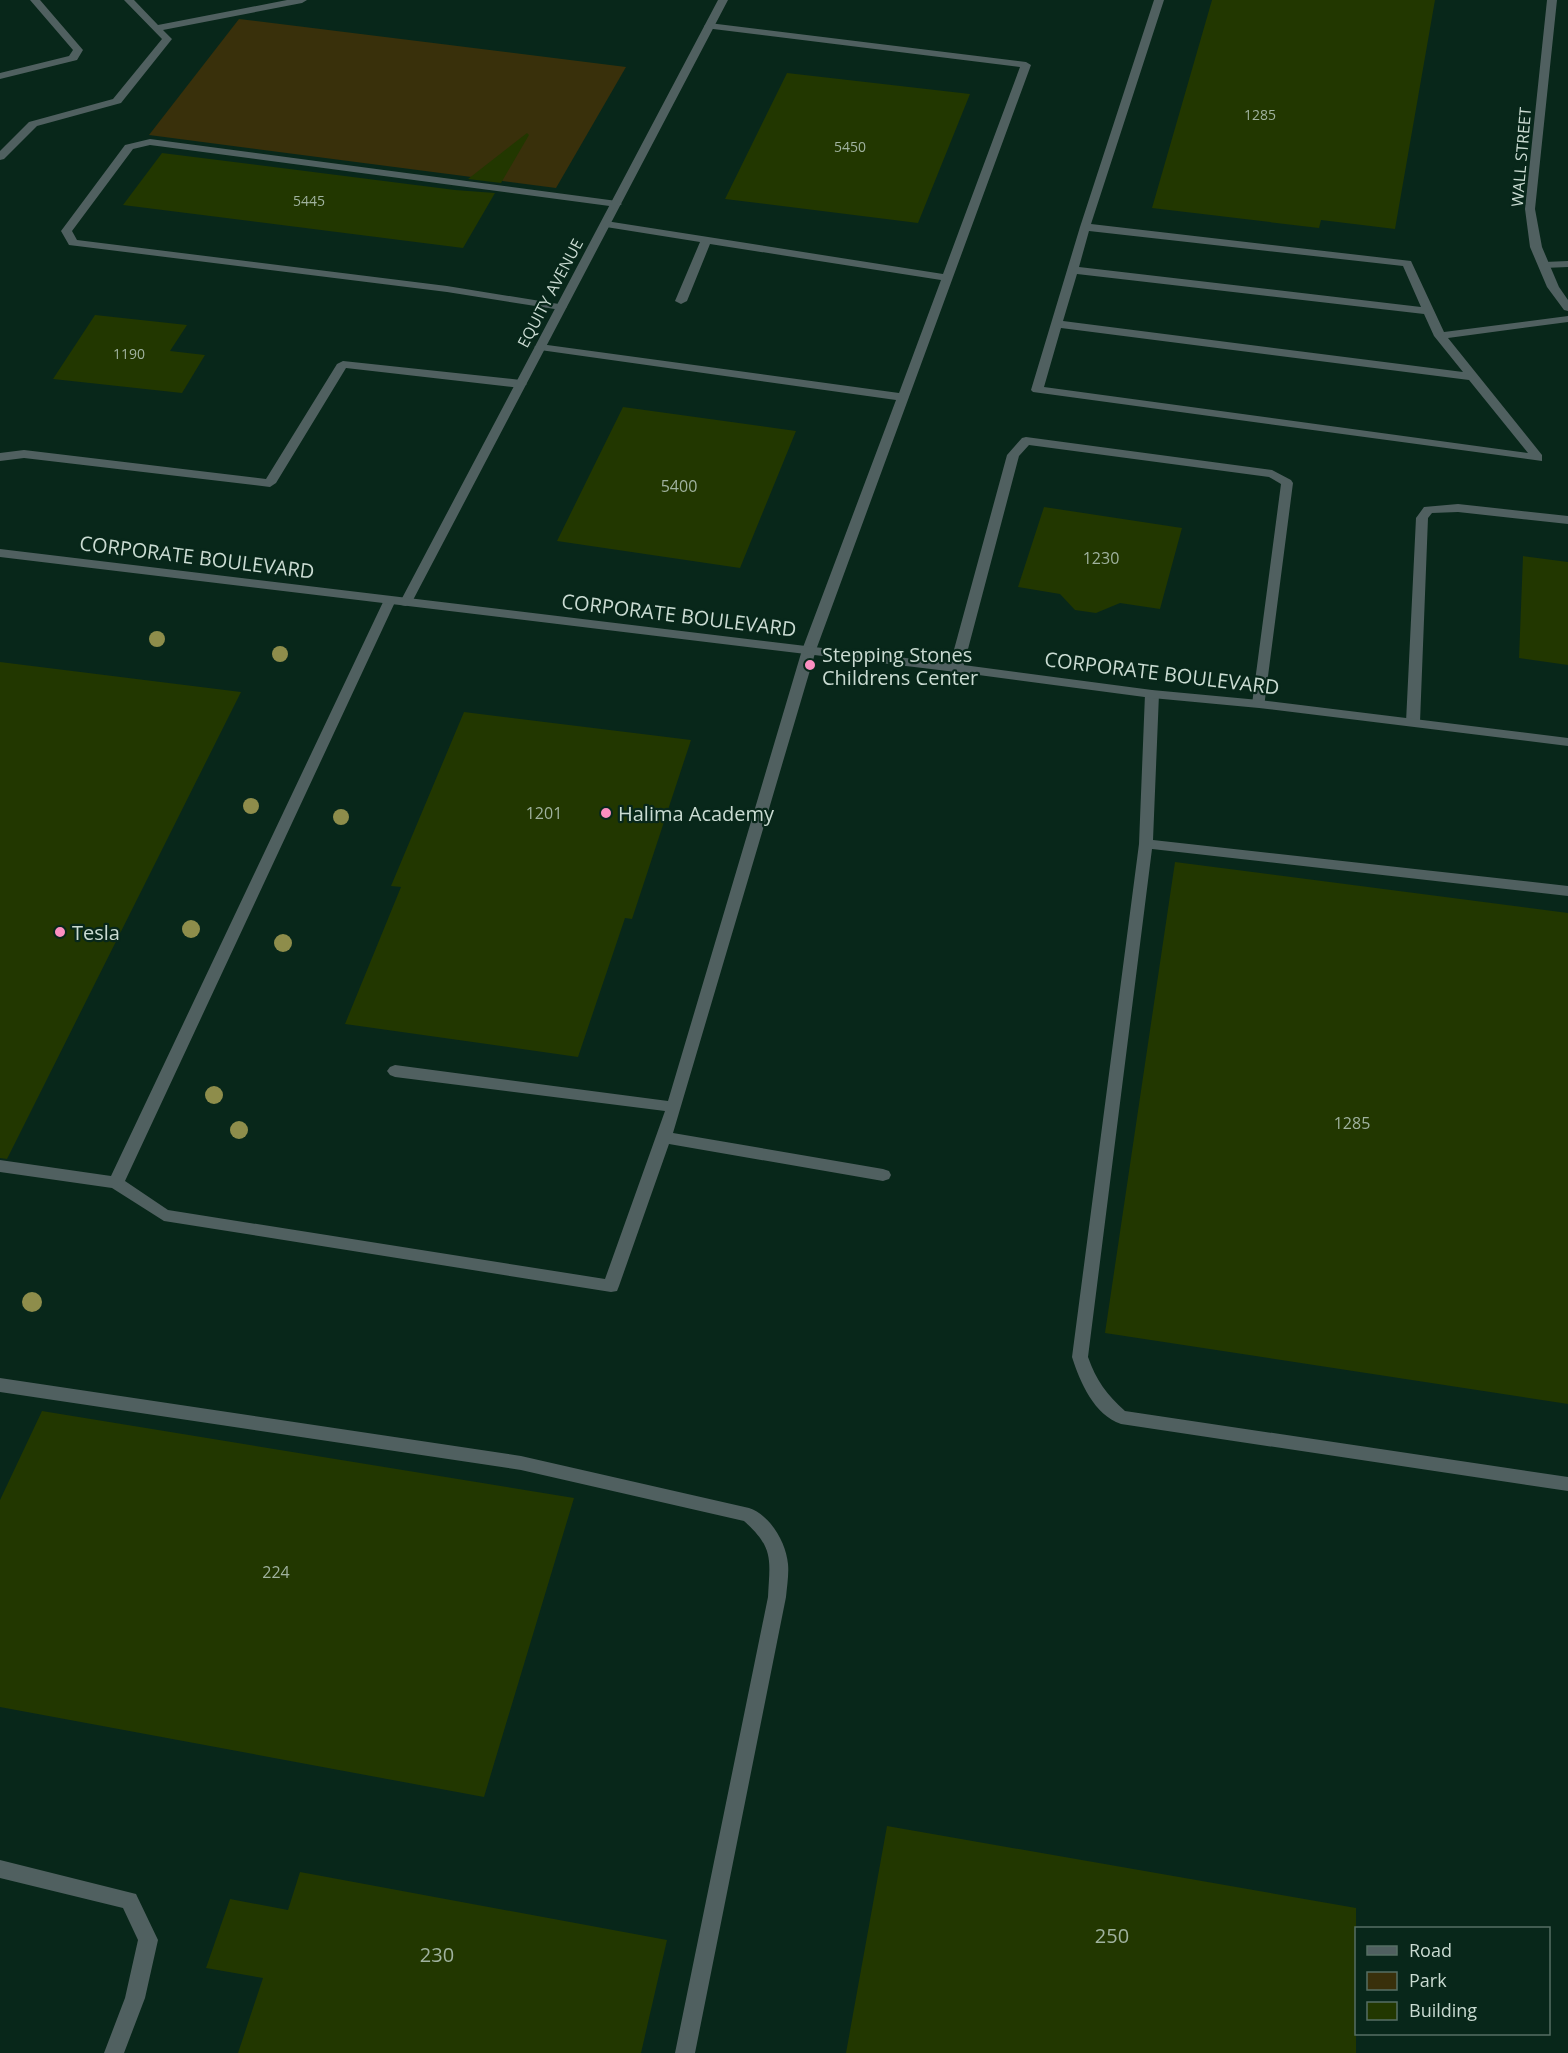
<svg xmlns="http://www.w3.org/2000/svg" width="1568" height="2053" viewBox="0 0 1568 2053" font-family="'Open Sans',sans-serif">
<style>
.green{fill:#39300b}
.building{fill:#223700}
.lines{fill:none;stroke-linecap:round;stroke-linejoin:round}
.service{fill:#506060;fill-rule:evenodd}
.minor{fill:#506060;fill-rule:evenodd}
.tertiary{fill:#506060;fill-rule:evenodd}
.tree{fill:#8e8d4b}
.poi-dot{fill:#fc8fc1;stroke:#08271a;stroke-width:2}
.labels{text-anchor:middle;dominant-baseline:central;stroke-width:4.5;stroke-linejoin:round;paint-order:stroke}
.far-number-label{font-size:14px;fill:#a0b29e}
.far-street-label{font-size:16px;fill:#cadbd2;stroke:#08271a}
.number-label{font-size:16px;fill:#a0b29e}
.street-label{font-size:20px;fill:#cadbd2;stroke:#08271a}
.poi-label{font-size:20px;fill:#cadbd2;stroke:#08271a;text-anchor:start}
.near-number-label{font-size:20px;fill:#a0b29e}
</style>
<rect width="100%" height="100%" fill="#08271a"/>
<path class="green" d="M239,19L626,67L556,188L149,135Z"/>
<path class="building" d="M1212,0H1435L1395,229L1321,220L1319,228L1152,208Z
M787,73L970,94L918,223L725,199Z
M527,133L529,135L501,183L468,179Z
M162,153L455,190L495,193L463,248L123,205Z
M95,315L187,325L170,351L205,355L182,393L53,379Z
M623,407L796,431L740,568L557,541Z
M1044,507L1182,528L1160,609L1120,603L1096,613L1075,610L1060,594L1018,587Z
M1523,556L1568,562V665L1519,658Z
M0,662L241,692L7,1159L0,1158Z
M464,712L691,740L632,919L625,918L578,1057L345,1024L401,887L391,886Z
M1175,862L1568,913V1404L1105,1333Z
M42,1411L574,1498L484,1797L0,1707V1500Z
M887,1826L1356,1908V2053H846Z
M300,1872L667,1940L641,2053H238L263,1978L206,1968L230,1899L288,1910Z"/>
<g class="lines">
<path class="service" d="M30,0H40L83,50L77,60L0,79V73L69,56L73,50Z
M124,0H134L158,25L287,0H307L302,3L163,30L172,39L121,103L37,126L4,159L0,160V151L29,122L113,99L162,39Z
M1154,0H1164L1091,224L1411,261L1444,332L1568,316V322L1448,338L1542,455V461L1033,392L1031,390L1080,227ZM1089,231L1403,266L1421,307L1079,267ZM1077,274L1424,314L1434,336L1463,372L1063,321ZM1061,328L1469,380L1528,453L1044,387Z
M709,23L1026,62L1031,65L816,650L673,1133L883,1169L889,1171L891,1175L889,1179L883,1181L669,1144L619,1286L617,1291L611,1292L164,1221L112,1188L0,1172V1160L111,1176L384,600L390,596L396,600L125,1181L168,1210L605,1279L665,1111L395,1077L390,1075L387,1071L390,1067L395,1065L668,1101L802,650L896,400L540,350L534,347L540,344L899,393L941,280L710,244L687,301L681,304L675,301L700,242L606,227L601,224L606,221L943,274L1020,67L705,28L704,26Z
M150,139L617,201L622,204L617,207L150,145L133,149L72,231L77,240L447,286L565,305L567,307L561,310L447,292L69,245L61,231L125,145Z
M1568,261V267L1544,268L1538,265L1544,262Z
M343,361L521,380L527,384L521,388L346,368L276,483L270,487L24,458L0,461V453L24,450L266,479L337,364Z
M1026,437L1272,470L1291,480L1293,483L1264,707H1254L1252,704L1281,484L1269,477L1029,445L1019,456L963,668L961,671H951L949,668L1007,455L1022,438Z
M1458,504L1568,516V524L1458,512L1432,513L1428,518L1420,722L1413,726L1406,722L1416,518L1424,507Z
M1152,690L1159,694L1153,840L1568,886V896L1152,849L1088,1357C1096,1380 1107,1395 1125,1411L1568,1477V1491L1121,1424C1094,1415 1080,1382 1072,1357L1139,844L1145,694Z
M0,1378L521,1456L749,1508C770,1515 786,1542 788,1564C789,1574 787,1586 786,1597L695,2053H675L768,1597C770,1559 774,1548 744,1521L521,1470L0,1392Z
M0,1860L136,1894L158,1940L145,1998L124,2053H104L125,1998L138,1940L123,1908L0,1878Z"/>
<path class="minor" d="M718,0H728L412,602L406,606L401,605L400,602Z
M1547,0H1557L1535,209L1542,247L1559,287L1568,300V311L1564,310L1547,287L1530,247L1525,209Z"/>
<path class="tertiary" d="M0,549L956,664L1152,690L1259,700L1568,738V746L1259,708L1152,698L956,672L0,557Z"/>
</g>
<g class="tree">
<circle cx="157" cy="639" r="8"/>
<circle cx="280" cy="654" r="8"/>
<circle cx="251" cy="806" r="8"/>
<circle cx="341" cy="817" r="8"/>
<circle cx="191" cy="929" r="9"/>
<circle cx="283" cy="943" r="9"/>
<circle cx="214" cy="1095" r="9"/>
<circle cx="239" cy="1130" r="9"/>
<circle cx="32" cy="1302" r="10"/>
</g>
<g class="poi-dot">
<circle cx="810" cy="665" r="6"/>
<circle cx="606" cy="813" r="6"/>
<circle cx="60" cy="932" r="6"/>
</g>
<g class="labels">
<g class="far-number-label">
<text x="1260" y="114">1285</text>
<text x="850" y="146">5450</text>
<text x="309" y="200">5445</text>
<text x="129" y="353">1190</text>
</g>
<g class="far-street-label">
<text transform="translate(1521 157) rotate(-85)">WALL STREET</text>
<text transform="translate(550 293) rotate(-62)">EQUITY AVENUE</text>
</g>
<g class="number-label">
<text x="679" y="486">5400</text>
<text x="1101" y="558">1230</text>
<text x="544" y="813">1201</text>
<text x="1352" y="1123">1285</text>
<text x="276" y="1572">224</text>
</g>
<g class="street-label">
<text transform="translate(197 557) rotate(7)">CORPORATE BOULEVARD</text>
<text transform="translate(679 615) rotate(7)">CORPORATE BOULEVARD</text>
<text transform="translate(1162 673) rotate(7)">CORPORATE BOULEVARD</text>
</g>
<g class="poi-label">
<text x="822" y="654">Stepping Stones<tspan x="822" dy="23">Childrens Center</tspan></text>
<text x="618" y="813">Halima Academy</text>
<text x="72" y="932">Tesla</text>
</g>
<g class="near-number-label">
<text x="1112" y="1935">250</text>
<text x="437" y="1954">230</text>
</g>
</g>
<rect x="1355" y="1927" width="195" height="108" fill="#08271a" stroke="#566f64" stroke-width="1.5"/>
<rect x="1367" y="1946" width="30" height="9" fill="#506060" stroke="#566f64" stroke-width="1.5"/>
<text x="1409" y="1957" font-size="18" fill="#cadbd2">Road</text>
<rect x="1367" y="1972" width="30" height="18" fill="#39300b" stroke="#566f64" stroke-width="1.5"/>
<text x="1409" y="1987" font-size="18" fill="#cadbd2">Park</text>
<rect x="1367" y="2002" width="30" height="18" fill="#223700" stroke="#566f64" stroke-width="1.5"/>
<text x="1409" y="2017" font-size="18" fill="#cadbd2">Building</text>
</svg>
